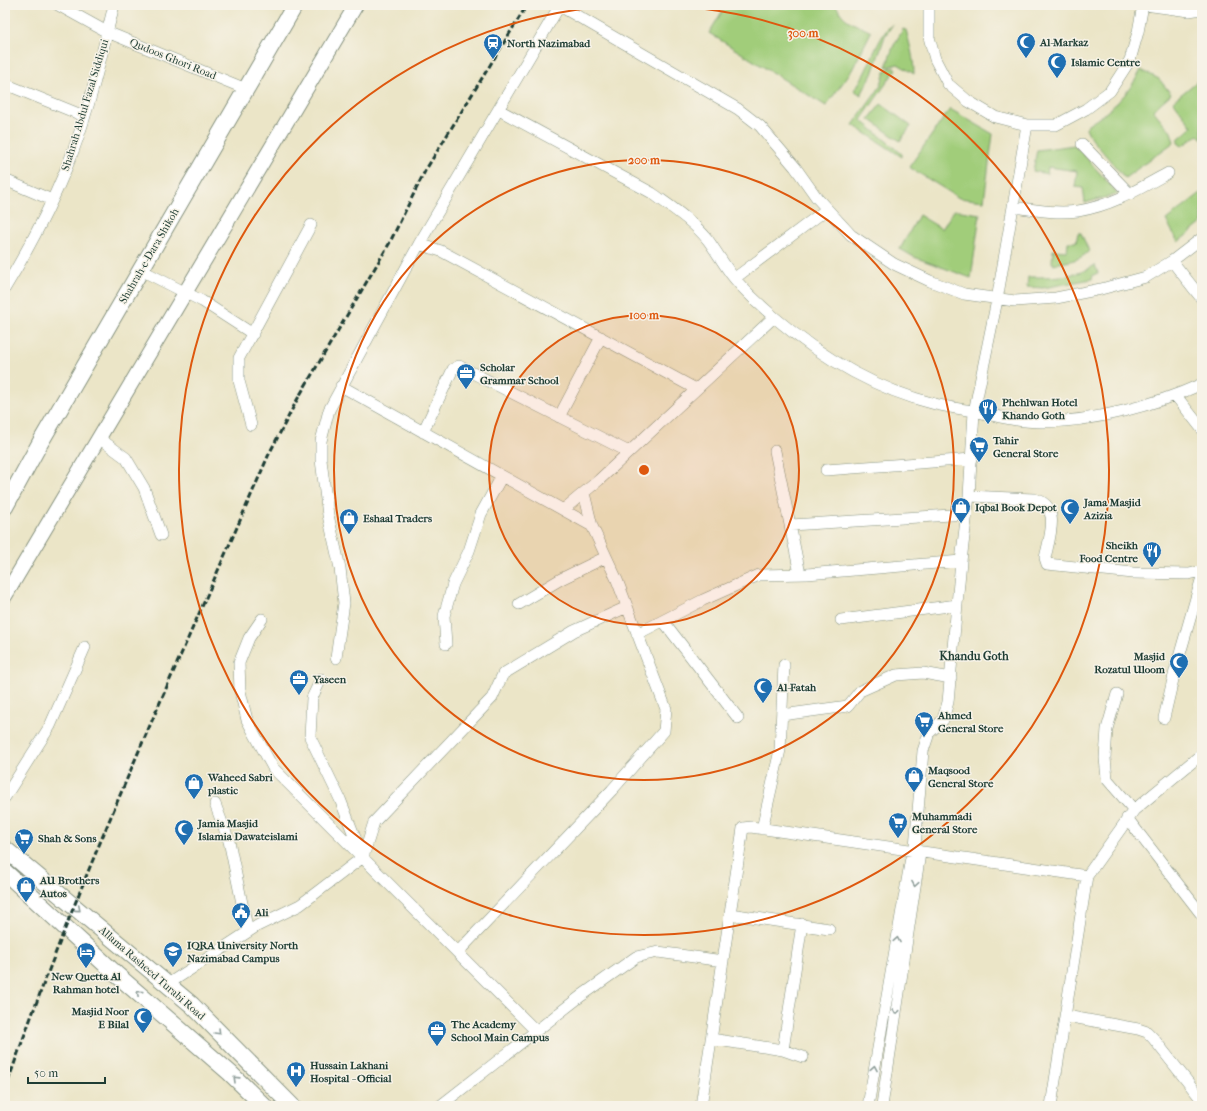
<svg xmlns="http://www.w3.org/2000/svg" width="1207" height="1111" viewBox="0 0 1207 1111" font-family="'IM FELL French Canon',serif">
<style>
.green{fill:#a1cd7a;stroke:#608557}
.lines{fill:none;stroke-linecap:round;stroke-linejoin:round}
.minor-casing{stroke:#85917e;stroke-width:12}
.tertiary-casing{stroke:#85917e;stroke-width:16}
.secondary-casing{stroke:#85917e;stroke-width:18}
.minor{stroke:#fff;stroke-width:11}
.tertiary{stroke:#fff;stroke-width:14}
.secondary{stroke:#fff;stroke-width:16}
.rail{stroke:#1f3d34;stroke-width:3;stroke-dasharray:6 3;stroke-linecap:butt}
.oneway{stroke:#8f9e9a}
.ring{fill:none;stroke:#de580e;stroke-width:2}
.labels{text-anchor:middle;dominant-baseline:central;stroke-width:3;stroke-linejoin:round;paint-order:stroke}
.poi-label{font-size:11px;font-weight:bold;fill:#1f3d34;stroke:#f7f3e8;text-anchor:start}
.street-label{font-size:11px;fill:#1f3d34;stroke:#f7f3e8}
.neighbourhood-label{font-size:12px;font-weight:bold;fill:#1f3d34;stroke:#f7f3e8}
.centre{fill:#de580e;stroke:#f7f3e8;stroke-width:2}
.ring-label{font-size:12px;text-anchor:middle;font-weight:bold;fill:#de580e;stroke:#f7f3e8;stroke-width:3;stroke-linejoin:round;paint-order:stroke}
</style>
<rect width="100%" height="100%" fill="#f7f3e8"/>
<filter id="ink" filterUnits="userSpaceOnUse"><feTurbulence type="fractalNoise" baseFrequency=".025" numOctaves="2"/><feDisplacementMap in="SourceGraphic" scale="8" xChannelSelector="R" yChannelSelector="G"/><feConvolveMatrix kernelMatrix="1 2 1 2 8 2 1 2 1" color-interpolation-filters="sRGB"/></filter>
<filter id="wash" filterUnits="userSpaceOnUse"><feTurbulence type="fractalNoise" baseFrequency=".012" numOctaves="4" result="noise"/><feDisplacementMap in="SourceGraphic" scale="16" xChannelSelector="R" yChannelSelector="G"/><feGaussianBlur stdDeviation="0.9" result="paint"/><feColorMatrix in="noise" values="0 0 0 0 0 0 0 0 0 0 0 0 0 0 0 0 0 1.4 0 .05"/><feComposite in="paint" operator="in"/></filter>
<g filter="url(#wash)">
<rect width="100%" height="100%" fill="#ebe5c7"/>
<path class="green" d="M726,5H836C844,23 855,23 871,32L852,70L826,106L709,33Z
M893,24L885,36L872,74L861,95L854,90C868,74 878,33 893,24Z
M903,29L906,30C910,45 914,59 914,74L898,64L886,67L893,47Z
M894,67L896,69L861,120L902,154V157L853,125L880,87L885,72L889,68Z
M1141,70L1159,79L1171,94L1153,110L1171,132L1174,142L1125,178L1091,138L1086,128L1088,125C1112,110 1127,96 1141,70Z
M1200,79L1202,82V139L1198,135L1182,146L1178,143V139L1192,127L1173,101Z
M881,104L911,126L900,141L869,119Z
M950,109L993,134L984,201L959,198L909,167Z
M1075,145L1118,194L1085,203L1083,188L1075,187L1077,171L1048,167L1047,174L1033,171L1037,150Z
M1202,192V223L1178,242L1166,220Z
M954,210L980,214L971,278L914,257L900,249L919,215L942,229Z
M1078,233H1081L1089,251C1080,261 1066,262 1053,264L1052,262L1053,250L1067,251L1068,242H1076Z
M1095,265L1098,273L1093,275L1092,279L1043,288L1027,287L1028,277C1049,277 1077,278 1095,265Z"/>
</g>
<g filter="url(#ink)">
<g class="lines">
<g class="minor-casing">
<path id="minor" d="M58,5L107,32L246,89
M929,5V37L935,59L948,84L968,101L995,117L1027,125H1056L1086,109L1110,91L1130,60L1138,32L1143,5
M1145,5L1189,11L1202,9
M560,6L738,109L760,126L795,167L817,198L851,235L894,264L930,281L964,294L1015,301L1056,298L1101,289L1146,277L1172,261L1202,238
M5,84L84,116
M499,110L652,193C671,207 693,221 708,240C716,251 723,263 731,274C743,290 759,304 774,317C821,357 875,389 935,404C948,407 960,409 973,411C996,416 1018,422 1042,422C1094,422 1155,405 1202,384
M1082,144L1130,194
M5,180L52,200
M1014,207C1035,210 1057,214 1078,211C1111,206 1139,189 1168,173
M419,244L441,251L696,389
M1172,261L1202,299
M141,270L202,301L253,334
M735,278L827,209
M5,288C28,250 49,210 66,169C88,117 100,60 114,5
M341,386L592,526
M1176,396L1202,429
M559,417L601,337
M251,425L239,381V358L311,225
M423,432L453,369L459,366L629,452
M99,438L126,458L144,488L161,535
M775,451L800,574
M826,470L972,459
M969,496L1034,499C1062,505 1049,539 1045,558L1047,564L1133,573L1189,574L1202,571
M563,510L599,480L774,317
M791,525L967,514
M519,604L561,579L606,557
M262,619L249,638L239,663L240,691L247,720L273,768L536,1031
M841,620L957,605
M664,622L738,718
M637,634L703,600L759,575L807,574L961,561
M446,644L444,616L453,584L469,551L481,514L502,476
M336,658L344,603L340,568L328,515L321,460V441L329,410L419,244L560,5
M321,679L312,698L310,737L340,799L361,853
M1117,694L1107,729L1105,758L1107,779L1134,810
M782,715L848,706L860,691L896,675L923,673L951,678
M1164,718L1175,671L1202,577
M5,797L50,726L85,647
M215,804L229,841L248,932
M1127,818L1202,915
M762,829L780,750L784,665
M730,914L829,929
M458,952L612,790L664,731L666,709L617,580L592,526L584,493
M168,984L257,926L300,905L363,857L374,822L492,698L503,674L574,631L627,607
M1066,1016L1138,1029L1147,1032L1153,1038L1202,1100
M711,1039L783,1050L803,1057
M783,1050L802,924
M440,1106L581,996L636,957L658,952L723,961
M701,1106L743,828L751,827L1087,876
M868,1106L912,852L915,847L923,751L929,733L943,720L948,702L961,561L969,496L974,412L997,300L1027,125
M882,1106L920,853L915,847
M1051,1106L1087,876L1134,810L1202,754"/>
</g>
<g class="tertiary-casing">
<path id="tertiary" d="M5,596L356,5"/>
</g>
<g class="secondary-casing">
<path id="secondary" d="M5,507L40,443L295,5
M5,849L192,1005L292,1106
M5,872L116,974L230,1073L264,1106"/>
</g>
<use href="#minor" class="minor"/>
<use href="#tertiary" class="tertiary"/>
<use href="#secondary" class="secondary"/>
<path class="rail" d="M5,1090C80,873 178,664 269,454L297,400L389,244L425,171L527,5"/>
</g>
<defs><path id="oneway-chevron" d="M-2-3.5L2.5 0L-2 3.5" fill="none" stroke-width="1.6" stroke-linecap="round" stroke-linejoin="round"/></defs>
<g class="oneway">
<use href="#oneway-chevron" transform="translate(915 884) rotate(99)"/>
<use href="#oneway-chevron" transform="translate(78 909) rotate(40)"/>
<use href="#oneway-chevron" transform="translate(897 940) rotate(-80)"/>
<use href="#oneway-chevron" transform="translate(139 993) rotate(-139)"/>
<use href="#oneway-chevron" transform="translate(896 1012) rotate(99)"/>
<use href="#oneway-chevron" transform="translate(218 1032) rotate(45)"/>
<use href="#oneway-chevron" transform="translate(874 1068) rotate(-80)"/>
<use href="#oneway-chevron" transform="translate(236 1079) rotate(-136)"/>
</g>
</g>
<circle cx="644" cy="470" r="155" fill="#de580e" fill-opacity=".12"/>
<g class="ring">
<circle cx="644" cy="470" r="155"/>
<circle cx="644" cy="470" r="310"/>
<path d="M648 5A465 465 0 1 1 640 5"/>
</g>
<defs>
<g id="mosque-pin" transform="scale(1)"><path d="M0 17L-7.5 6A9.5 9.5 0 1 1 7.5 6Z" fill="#1f6fb2" stroke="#f7f3e8"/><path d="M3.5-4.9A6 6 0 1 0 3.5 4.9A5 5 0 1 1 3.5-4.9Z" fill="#fff"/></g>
<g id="station-pin" transform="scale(1)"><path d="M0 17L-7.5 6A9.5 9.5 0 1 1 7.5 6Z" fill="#1f6fb2" stroke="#f7f3e8"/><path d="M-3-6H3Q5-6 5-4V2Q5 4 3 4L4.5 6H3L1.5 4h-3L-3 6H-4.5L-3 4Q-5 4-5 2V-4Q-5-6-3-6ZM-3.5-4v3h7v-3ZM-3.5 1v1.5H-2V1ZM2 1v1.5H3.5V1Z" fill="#fff"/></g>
<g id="office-pin" transform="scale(1)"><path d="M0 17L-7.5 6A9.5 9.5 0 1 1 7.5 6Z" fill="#1f6fb2" stroke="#f7f3e8"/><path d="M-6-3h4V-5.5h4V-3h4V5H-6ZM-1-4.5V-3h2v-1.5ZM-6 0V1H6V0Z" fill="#fff"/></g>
<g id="restaurant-pin" transform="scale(1)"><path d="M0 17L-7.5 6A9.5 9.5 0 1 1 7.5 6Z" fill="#1f6fb2" stroke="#f7f3e8"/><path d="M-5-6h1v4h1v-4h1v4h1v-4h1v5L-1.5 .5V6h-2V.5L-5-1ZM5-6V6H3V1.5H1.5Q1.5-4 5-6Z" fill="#fff"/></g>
<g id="supermarket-pin" transform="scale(1)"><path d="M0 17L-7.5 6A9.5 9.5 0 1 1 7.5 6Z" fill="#1f6fb2" stroke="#f7f3e8"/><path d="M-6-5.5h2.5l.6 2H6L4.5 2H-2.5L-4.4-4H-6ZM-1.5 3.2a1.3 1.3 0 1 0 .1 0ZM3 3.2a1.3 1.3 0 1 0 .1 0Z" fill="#fff"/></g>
<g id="shop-pin" transform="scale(1)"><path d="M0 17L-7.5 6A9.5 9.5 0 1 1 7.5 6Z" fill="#1f6fb2" stroke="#f7f3e8"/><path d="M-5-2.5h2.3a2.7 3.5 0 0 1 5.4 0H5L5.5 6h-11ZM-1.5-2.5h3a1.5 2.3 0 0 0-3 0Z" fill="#fff"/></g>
<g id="civic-pin" transform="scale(1)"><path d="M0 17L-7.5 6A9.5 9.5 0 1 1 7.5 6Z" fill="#1f6fb2" stroke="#f7f3e8"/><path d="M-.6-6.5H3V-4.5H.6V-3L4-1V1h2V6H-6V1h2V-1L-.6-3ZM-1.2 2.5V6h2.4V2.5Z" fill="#fff"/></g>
<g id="university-pin" transform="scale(1)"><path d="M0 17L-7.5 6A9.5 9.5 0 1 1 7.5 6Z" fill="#1f6fb2" stroke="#f7f3e8"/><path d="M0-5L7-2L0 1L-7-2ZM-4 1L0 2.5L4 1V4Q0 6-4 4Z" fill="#fff"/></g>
<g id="hotel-pin" transform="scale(1)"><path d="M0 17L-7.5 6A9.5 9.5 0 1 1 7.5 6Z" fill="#1f6fb2" stroke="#f7f3e8"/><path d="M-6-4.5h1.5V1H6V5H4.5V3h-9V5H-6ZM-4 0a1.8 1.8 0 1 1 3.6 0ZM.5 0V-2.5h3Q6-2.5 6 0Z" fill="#fff"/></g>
<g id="hospital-pin" transform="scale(1)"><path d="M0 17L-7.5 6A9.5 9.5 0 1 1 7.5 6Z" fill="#1f6fb2" stroke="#f7f3e8"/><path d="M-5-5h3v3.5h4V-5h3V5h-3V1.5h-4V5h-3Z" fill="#fff"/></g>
</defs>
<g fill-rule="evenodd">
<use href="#mosque-pin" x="1026" y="42"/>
<use href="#station-pin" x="493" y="43"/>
<use href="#mosque-pin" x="1057" y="62"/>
<use href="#office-pin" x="466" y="373"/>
<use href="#restaurant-pin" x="988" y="408"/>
<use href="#supermarket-pin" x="979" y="446"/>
<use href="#shop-pin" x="961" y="507"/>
<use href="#mosque-pin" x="1070" y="508"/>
<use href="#shop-pin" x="349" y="518"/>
<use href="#restaurant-pin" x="1152" y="551"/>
<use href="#mosque-pin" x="1179" y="662"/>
<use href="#office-pin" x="299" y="679"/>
<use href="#mosque-pin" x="763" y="687"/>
<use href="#supermarket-pin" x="924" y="721"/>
<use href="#shop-pin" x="914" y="776"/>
<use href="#shop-pin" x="194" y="783"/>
<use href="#supermarket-pin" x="898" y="822"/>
<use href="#mosque-pin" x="184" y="829"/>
<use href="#supermarket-pin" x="24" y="838"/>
<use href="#shop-pin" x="26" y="886"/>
<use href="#civic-pin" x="241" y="912"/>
<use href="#university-pin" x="173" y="951"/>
<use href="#hotel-pin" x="86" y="952"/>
<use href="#mosque-pin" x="143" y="1017"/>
<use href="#office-pin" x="437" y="1030"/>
<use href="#hospital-pin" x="296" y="1071"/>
</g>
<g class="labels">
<g class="poi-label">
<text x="1040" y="42">Al-Markaz</text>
<text x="507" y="43">North Nazimabad</text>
<text x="1071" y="62">Islamic Centre</text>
<text x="480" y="367">Scholar<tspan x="480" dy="13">Grammar School</tspan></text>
<text x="1002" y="402">Phehlwan Hotel<tspan x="1002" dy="13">Khando Goth</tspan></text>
<text x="993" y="440">Tahir<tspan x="993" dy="13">General Store</tspan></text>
<text x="1084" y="502">Jama Masjid<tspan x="1084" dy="13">Azizia</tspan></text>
<text x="975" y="507">Iqbal Book Depot</text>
<text x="363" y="518">Eshaal Traders</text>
<text x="1138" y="545" text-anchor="end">Sheikh<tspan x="1138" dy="13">Food Centre</tspan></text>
<text x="1165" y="656" text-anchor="end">Masjid<tspan x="1165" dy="13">Rozatul Uloom</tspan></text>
<text x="313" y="679">Yaseen</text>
<text x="777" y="687">Al-Fatah</text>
<text x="938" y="715">Ahmed<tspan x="938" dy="13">General Store</tspan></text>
<text x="928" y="770">Maqsood<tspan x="928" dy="13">General Store</tspan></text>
<text x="208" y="777">Waheed Sabri<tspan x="208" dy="13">plastic</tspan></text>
<text x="912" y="816">Muhammadi<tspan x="912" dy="13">General Store</tspan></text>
<text x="198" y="823">Jamia Masjid<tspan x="198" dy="13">Islamia Dawateislami</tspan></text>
<text x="38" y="838">Shah &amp; Sons</text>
<text x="40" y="880">AU Brothers<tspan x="40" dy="13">Autos</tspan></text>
<text x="255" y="912">Ali</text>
<text x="187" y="945">IQRA University North<tspan x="187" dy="13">Nazimabad Campus</tspan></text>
<text x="86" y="976" text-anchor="middle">New Quetta Al<tspan x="86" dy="13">Rahman hotel</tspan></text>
<text x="129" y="1011" text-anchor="end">Masjid Noor<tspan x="129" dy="13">E Bilal</tspan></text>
<text x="451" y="1024">The Academy<tspan x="451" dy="13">School Main Campus</tspan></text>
<text x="310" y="1065">Hussain Lakhani<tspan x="310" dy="13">Hospital - Official</tspan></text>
</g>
<g class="street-label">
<text transform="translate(173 59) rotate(22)">Qudoos Ghori Road</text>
<text transform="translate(85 105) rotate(-73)">Shahrah Abdul Fazal Siddiqui</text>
<text transform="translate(149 256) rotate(-60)">Shahrah-e-Dara Shikoh</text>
<text transform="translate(152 973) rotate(41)">Allama Rasheed Turabi Road</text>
</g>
<g class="neighbourhood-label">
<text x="974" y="656">Khandu Goth</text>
</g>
</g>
<circle cx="644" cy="470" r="6" class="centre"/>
<g class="ring-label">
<text x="803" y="37">300 m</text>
<text x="644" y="164">200 m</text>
<text x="644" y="319">100 m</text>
</g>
<rect width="1207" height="1111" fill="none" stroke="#f7f3e8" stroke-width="20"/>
<path d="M28 1077v6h77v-6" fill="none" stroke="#1f3d34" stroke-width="2"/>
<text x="34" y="1077" font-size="12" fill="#1f3d34" stroke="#f7f3e8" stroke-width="3" paint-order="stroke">50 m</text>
</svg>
